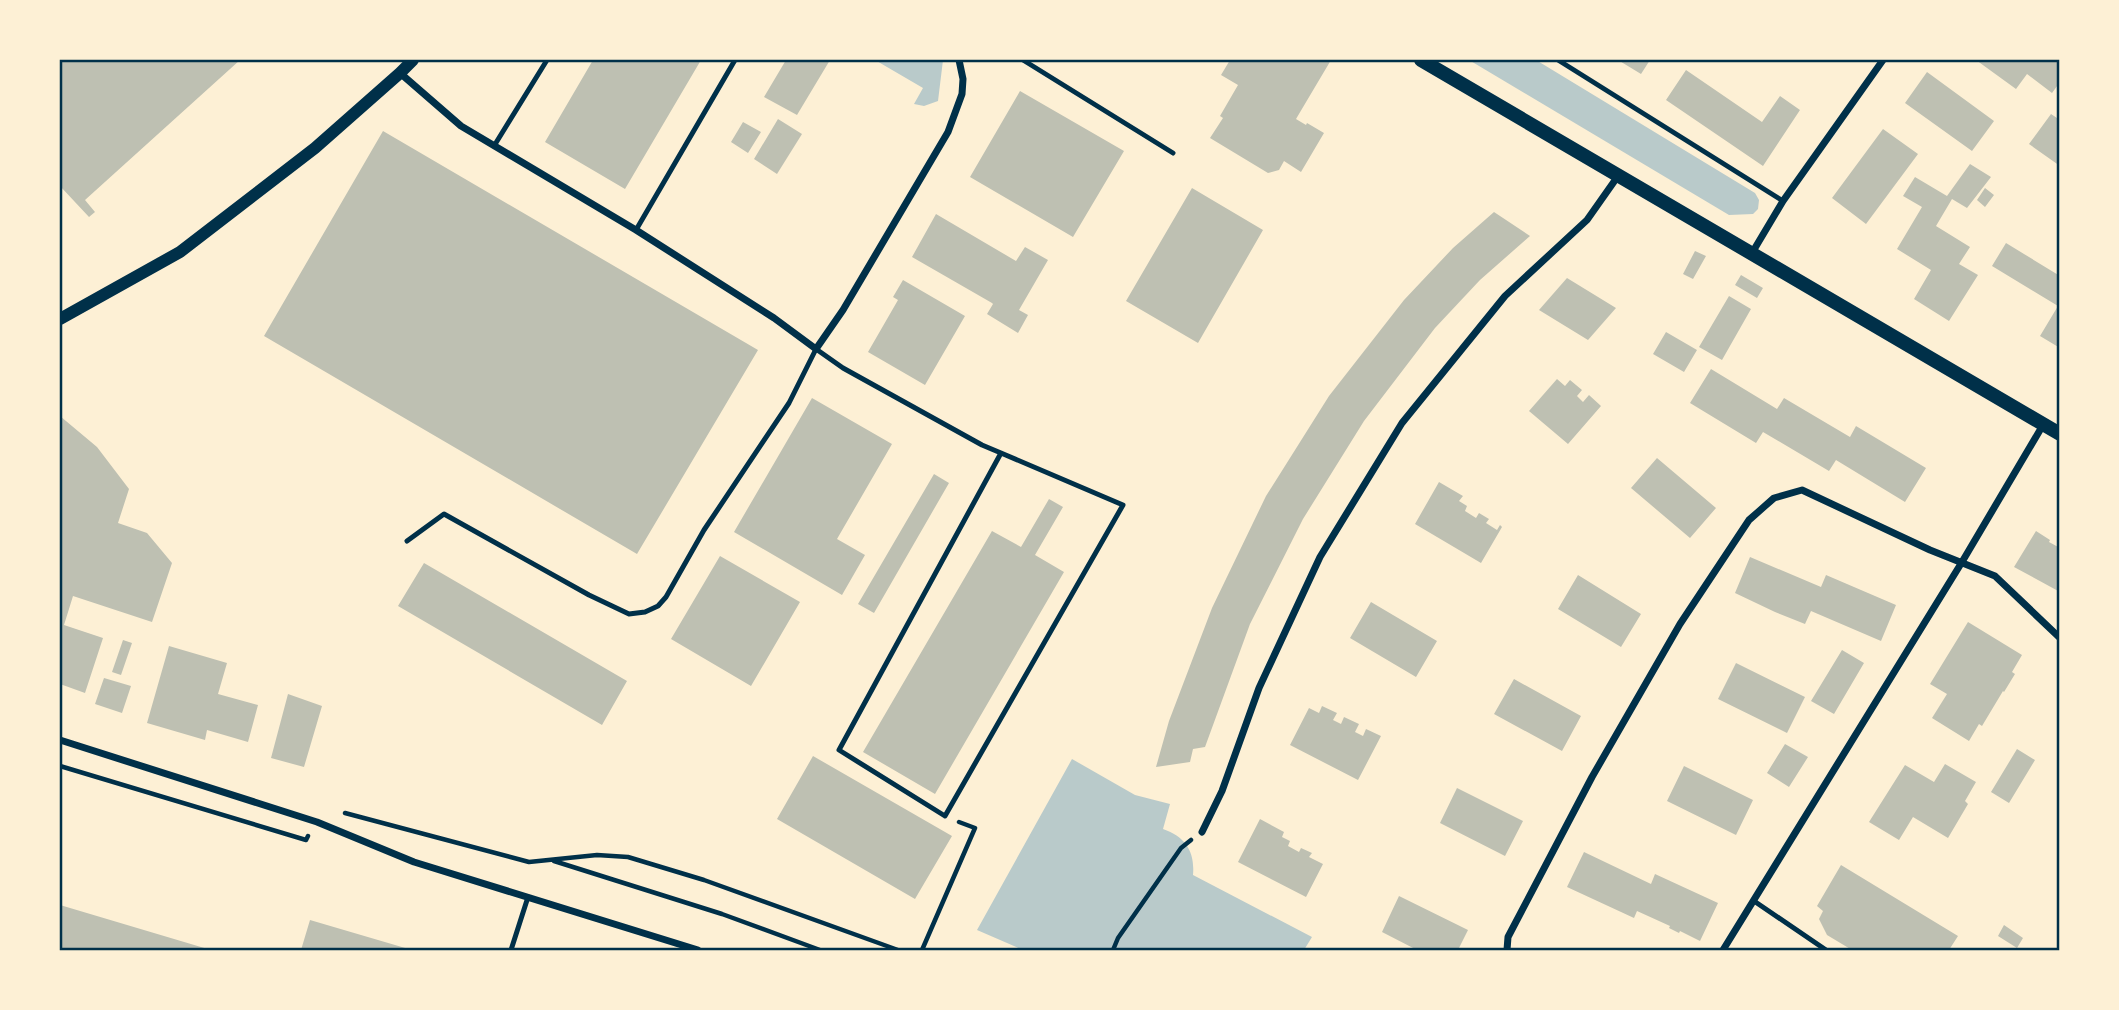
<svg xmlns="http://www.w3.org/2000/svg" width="2119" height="1010" viewBox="0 0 2119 1010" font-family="'PT Sans Narrow',sans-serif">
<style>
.green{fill:#b9caca}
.building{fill:#bec0b2}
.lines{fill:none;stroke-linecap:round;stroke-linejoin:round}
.path{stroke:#003049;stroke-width:4.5}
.service{stroke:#003049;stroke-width:5}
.minor{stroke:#003049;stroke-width:7}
.tertiary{stroke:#003049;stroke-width:12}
.secondary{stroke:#003049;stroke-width:14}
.neatline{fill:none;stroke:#003049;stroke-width:2.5}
</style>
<rect width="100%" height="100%" fill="#fdf0d5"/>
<path class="green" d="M875,60H943L938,101L924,106L914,104L923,88Z
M1469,60H1536L1755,193L1759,200L1758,209L1753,214L1729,215Z
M1072,759L1135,795L1170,804L1163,829C1186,837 1195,852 1193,875L1312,937L1304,950H1023L977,930Z"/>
<path class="building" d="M60,60H240L85,200L95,212L89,217L60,186Z
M593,60H701L625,189L545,142Z
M786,60H830L797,115L764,97Z
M1230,60H1331L1296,119L1306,125L1307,123L1324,133L1301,172L1284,161L1279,170L1268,173L1210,138L1223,118L1220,116L1238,85L1221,75Z
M1618,60H1650L1641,74Z
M1976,60H2060V82L2052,93L2027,74L2016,89Z
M1686,70L1762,122L1780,96L1800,110L1763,166L1666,100Z
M1927,72L1994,121L1972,151L1905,103Z
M1020,91L1124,151L1073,237L970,177Z
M2051,114L2060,120V166L2029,144Z
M778,119L802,134L777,174L754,159Z
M743,122L761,132L748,153L731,142Z
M1883,129L1918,154L1866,224L1832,198Z
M383,131L758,350L637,554L264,336Z
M1970,164L1991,177L1967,208L1952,199L1936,226L1970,247L1959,264L1978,275L1949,321L1914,299L1931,270L1897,249L1922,207L1903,196L1915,177L1947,196Z
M1192,188L1263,230L1198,343L1126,301Z
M1985,188L1994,195L1985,207L1977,200Z
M1494,212L1530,236L1480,280L1435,328L1364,421L1303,519L1250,624L1205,747L1193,749L1190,762L1156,767L1169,721L1212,608L1266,496L1329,396L1404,300L1453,248Z
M936,214L1016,261L1025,247L1048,260L1019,310L1028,315L1018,333L987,314L993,304L992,303L912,257Z
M2006,243L2060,276V348L2040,336L2058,306L1992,266Z
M1695,251L1706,256L1693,279L1683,274Z
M1741,275L1763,288L1757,298L1735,285Z
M1567,278L1616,308L1588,340L1539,310Z
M903,280L965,316L925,385L868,352L898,300L893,297Z
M1729,296L1751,309L1722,360L1699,347Z
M1666,332L1697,350L1684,372L1653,354Z
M1711,369L1777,409L1784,398L1850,437L1856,426L1926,468L1905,502L1836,460L1829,471L1763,432L1756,443L1690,403Z
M1557,379L1565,386L1570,380L1582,390L1577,396L1583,402L1589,395L1601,406L1568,444L1529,411Z
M812,398L892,444L837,539L865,555L842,595L734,532Z
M60,416L97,447L129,489L118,523L147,533L172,563L152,622L73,596L64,625L103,638L85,693L60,684Z
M1657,458L1716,508L1690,538L1631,488Z
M934,474L949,483L874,613L858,604Z
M1439,482L1463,496L1459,501L1467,506L1465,511L1476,518L1479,513L1489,519L1486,523L1497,530L1500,525L1502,527L1481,563L1415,524Z
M1049,499L1063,507L1035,555L1064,572L935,794L863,752L992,531L1021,547Z
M2036,531L2050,540L2049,542L2060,548V592L2014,567Z
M720,556L800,602L751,686L671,639Z
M1750,557L1821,587L1826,575L1896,605L1881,641L1811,611L1805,624L1775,612L1735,593Z
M424,563L627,681L602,725L398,606Z
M1578,575L1641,614L1621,647L1558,609Z
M1371,602L1437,641L1416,677L1350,638Z
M1968,622L2022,655L2012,672L2015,674L2004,692L2003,691L1982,726L1979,724L1969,741L1932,718L1947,694L1930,684Z
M123,640L132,643L121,675L112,672Z
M169,646L227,663L218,694L258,705L248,742L207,730L205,740L147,723Z
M1842,650L1864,663L1834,714L1811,701Z
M1736,663L1805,697L1787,733L1718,699Z
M104,678L131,686L122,713L95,704Z
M1514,679L1581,716L1562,751L1494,714Z
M288,694L322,706L304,767L271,758Z
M1322,706L1337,713L1333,720L1341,724L1344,717L1359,724L1355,732L1363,736L1366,729L1381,736L1358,780L1290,745L1309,708L1319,713Z
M1785,744L1808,757L1789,787L1767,773Z
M2017,749L2035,760L2009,803L1991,792Z
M813,756L952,836L915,899L777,819Z
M1945,764L1976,782L1965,801L1968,804L1948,838L1913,817L1899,840L1869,822L1905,765L1934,782Z
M1684,766L1753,800L1736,835L1667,801Z
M1457,788L1523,821L1505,856L1440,823Z
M1260,819L1284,832L1282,837L1290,841L1288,846L1299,852L1301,848L1312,853L1309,857L1323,864L1306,897L1238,862Z
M1584,852L1651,884L1655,874L1718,903L1700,941L1680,931L1679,933L1669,928L1670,926L1637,911L1634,918L1567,887Z
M1841,865L1958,936L1949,950H1852L1827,935L1819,919L1823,911L1817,906Z
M1399,896L1468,930L1458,950H1417L1382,932Z
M60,905L211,950H60Z
M310,920L412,950H301Z
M2004,925L2023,938L2017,948L1998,936Z"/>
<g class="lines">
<path class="path" d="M60,766L306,840L308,836
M345,813L529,862L597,855L628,857L704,880L898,950
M554,861L722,914L820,950
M922,950L975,828L959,822
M1113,950L1118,938L1181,848L1191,840"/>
<path class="service" d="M1023,60L1173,153
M1558,60L1783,201
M494,146L547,60
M636,230L735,60
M407,541L444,514L589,595L629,614L645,612L658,606L666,597L704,530L789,403L816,349L843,368L982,445L1001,453L1123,505L945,816L839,750L1001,453
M1754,901L1826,950
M511,950L528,897"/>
<path class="minor" d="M400,73L461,126L636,230L774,318L816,349L843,310L948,132L962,94L963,79L959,60
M1752,253L1783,201L1883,60
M60,740L317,822L414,862L698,950
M1202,832L1222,791L1259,688L1320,557L1402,423L1505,296L1587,220L1618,176
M1507,950L1508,937L1592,777L1680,624L1749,520L1774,498L1802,490L1930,550L1995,576L2060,638
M1723,950L1962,562L2043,425"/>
<path class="tertiary" d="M60,319L180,252L315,148L400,73L413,60"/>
<path class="secondary" d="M1421,60L2060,434"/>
</g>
<rect width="2119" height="1010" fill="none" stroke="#fdf0d5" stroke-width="122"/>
<rect x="61" y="61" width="1997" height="888" class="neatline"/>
</svg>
